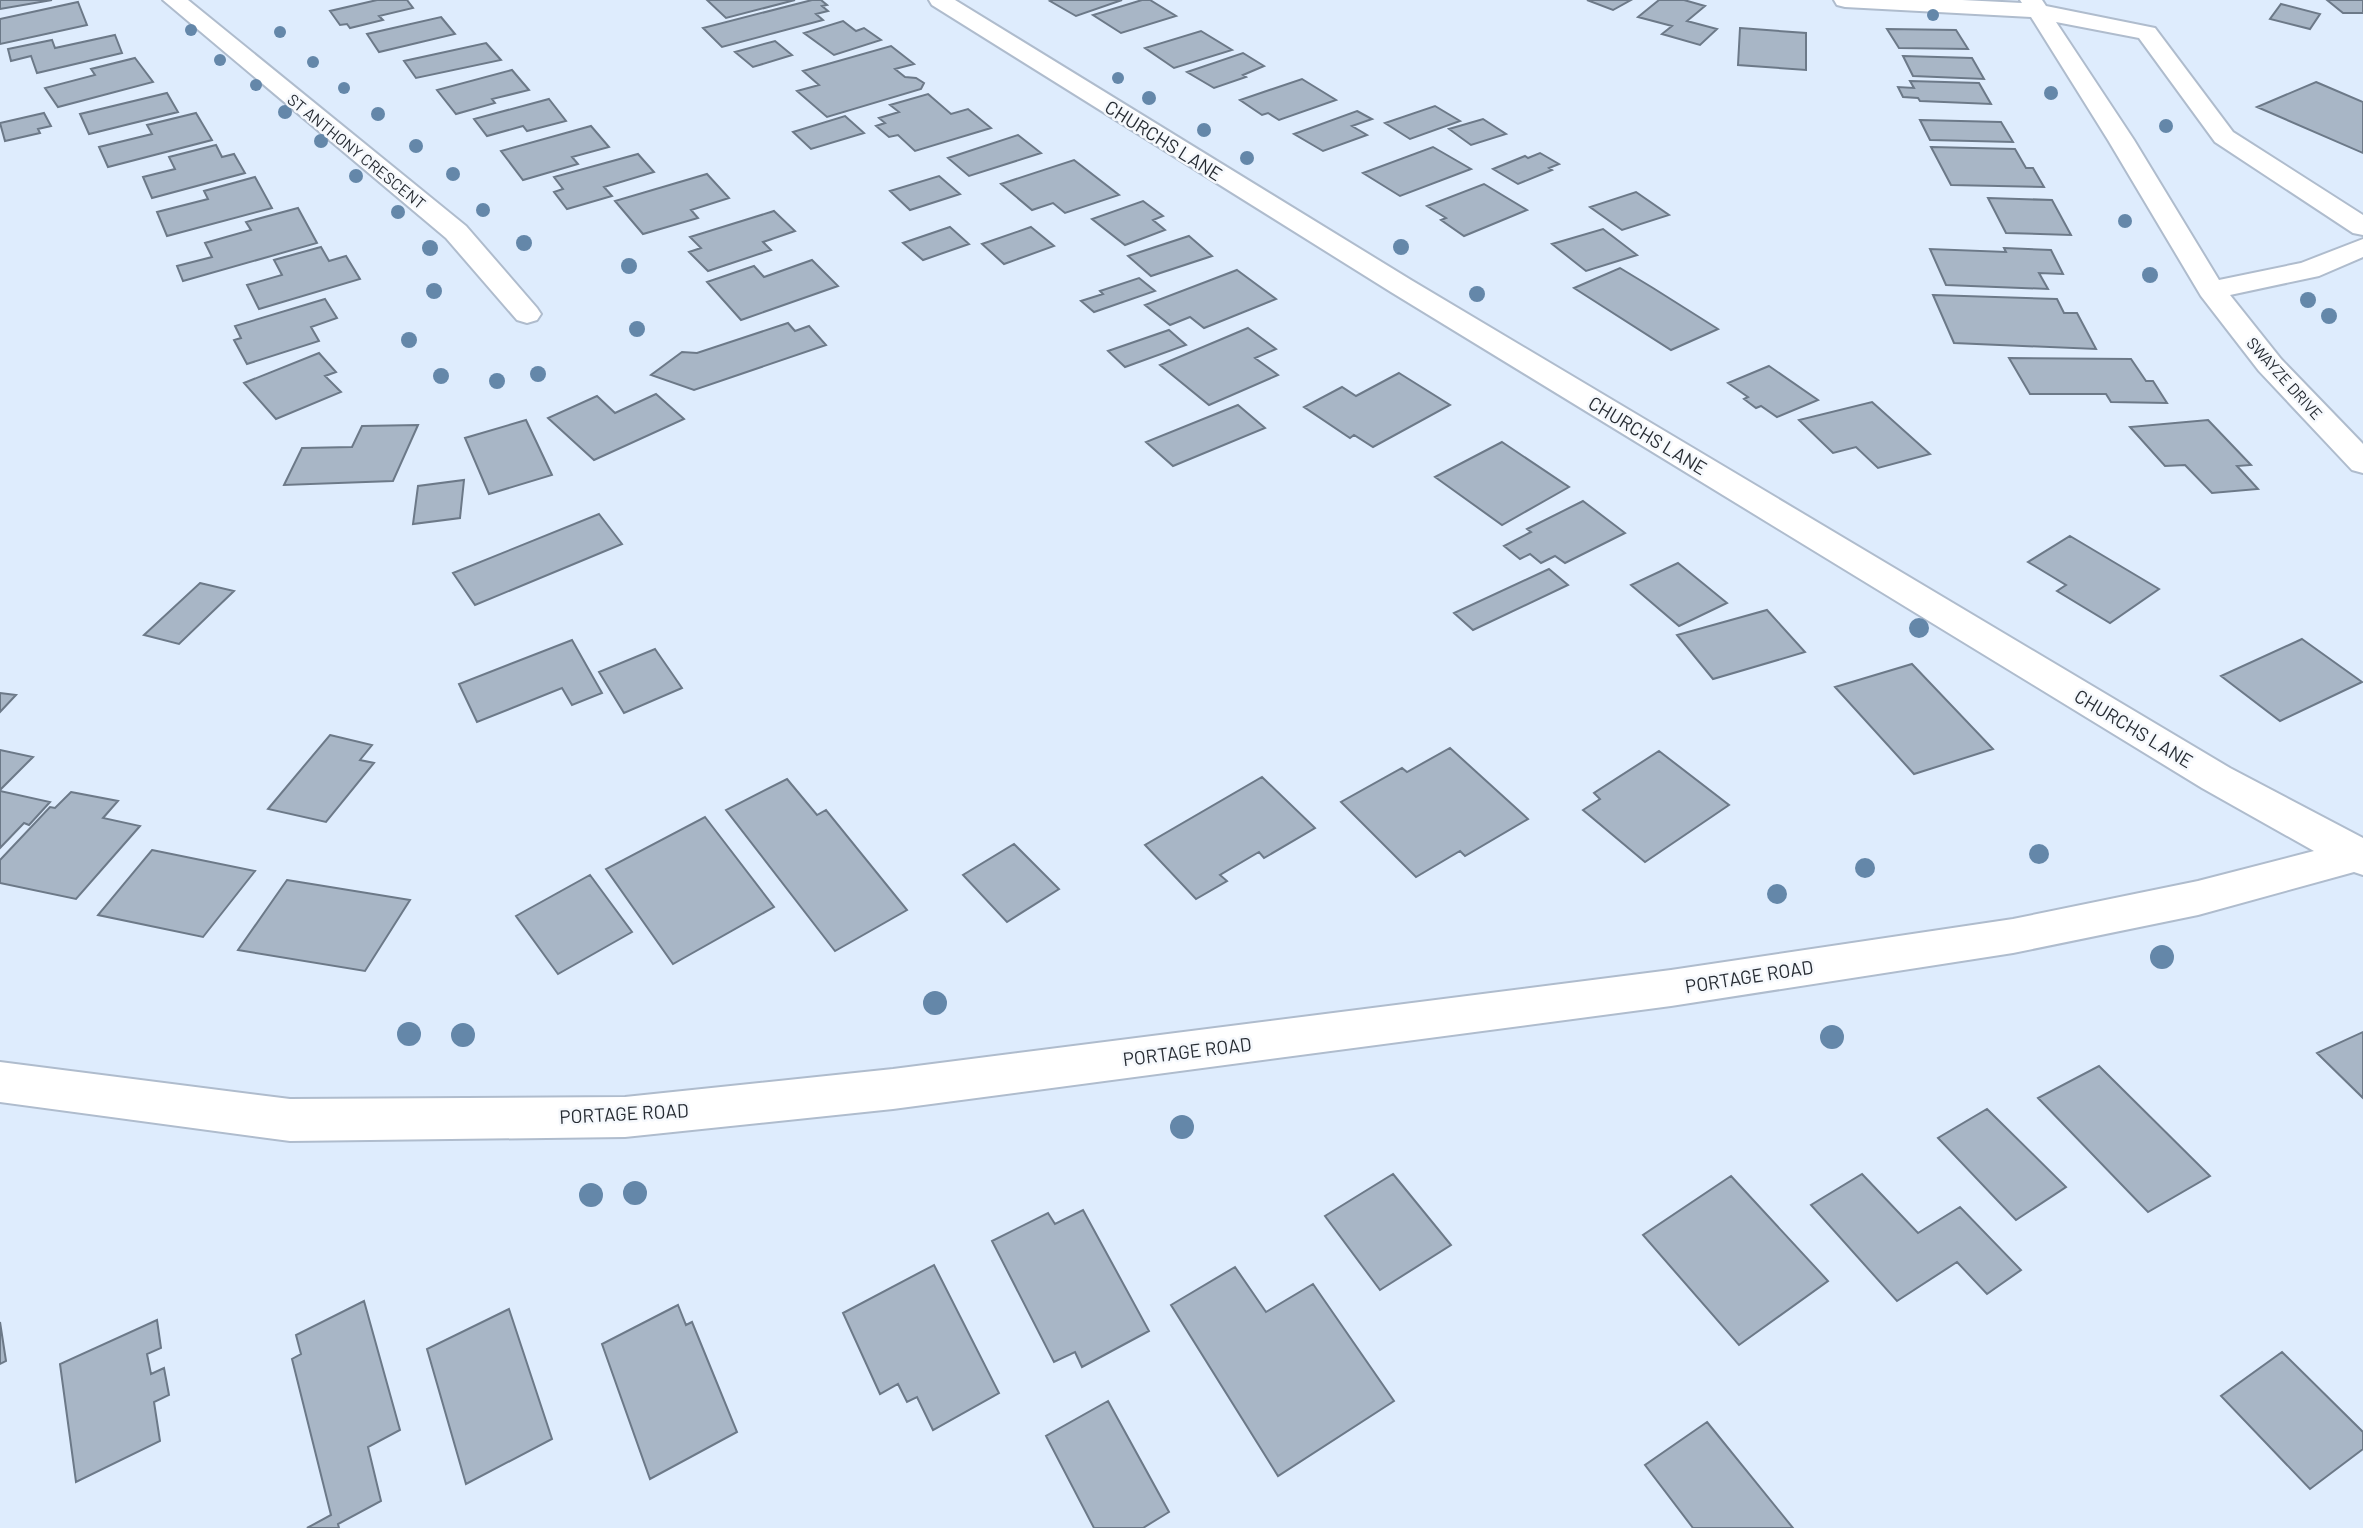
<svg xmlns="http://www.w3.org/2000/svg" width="2363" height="1528" viewBox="0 0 2363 1528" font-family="Barlow,sans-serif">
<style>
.building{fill:#a8b6c6;stroke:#6c7988;stroke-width:2}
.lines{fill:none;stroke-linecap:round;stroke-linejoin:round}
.minor-casing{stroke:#afbccd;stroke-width:4}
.minor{fill:#fff;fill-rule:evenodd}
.tree{fill:#6487a9}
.labels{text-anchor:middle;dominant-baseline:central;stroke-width:5;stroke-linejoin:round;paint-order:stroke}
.far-street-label{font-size:16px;fill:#262b32;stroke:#f5f8fc}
.street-label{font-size:19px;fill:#262b32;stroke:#f5f8fc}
</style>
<rect width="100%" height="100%" fill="#deecfd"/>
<path class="building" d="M0,0H52L0,9Z
M377,0H407L413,8L379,16L383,20L350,28L347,24L340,25L330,11Z
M707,0H795L726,18Z
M812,0H821L827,5L822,6L828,11L816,14L823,20L722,47L703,28Z
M1053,0H1122L1076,16L1050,1Z
M1142,0H1150L1176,16L1121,33L1093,15Z
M1587,0H1631L1613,10Z
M1659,0H1684L1705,6L1687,21L1717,29L1700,45L1662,34L1672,26L1638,17Z
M2327,0H2363V13H2343Z
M78,2L87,25L0,44V19Z
M2281,4L2320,14L2310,29L2270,19Z
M441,17L455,34L379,52L367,34Z
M843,21L856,31L864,28L881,40L834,55L804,33Z
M1740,28L1806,33V70L1738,65Z
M1887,29L1956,30L1968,49L1899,48Z
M1201,31L1232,50L1174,68L1145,48Z
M115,35L122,53L37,73L31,56L11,61L8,49L52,40L55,48Z
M775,41L792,55L753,67L735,52Z
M486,43L501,60L416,78L404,61Z
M891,46L914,64L895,69L905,77L916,78L924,83L921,89L827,117L797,91L819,85L803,71Z
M1243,53L1264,66L1243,75L1246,77L1214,88L1187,72Z
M1903,56L1972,58L1984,79L1913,76Z
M135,58L153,82L58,107L45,88L95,75L91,69Z
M512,70L529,90L492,99L495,103L456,114L437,90Z
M1302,79L1336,100L1279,120L1268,113L1262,115L1240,100Z
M1910,81L1979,83L1991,104L1920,101L1918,98L1903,97L1898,87L1914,88Z
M2316,82L2363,102V153L2257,107Z
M167,93L178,112L89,134L80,114Z
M928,94L951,114L968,109L991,128L915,151L898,135L889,137L876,126L885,123L879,118L899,112L890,105Z
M549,99L566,121L527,131L523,126L487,136L474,119Z
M1435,106L1460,121L1410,139L1385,123Z
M1357,111L1372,119L1352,126L1367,135L1323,151L1294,134Z
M44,113L51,126L38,129L40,133L5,141L0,123Z
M196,113L212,140L108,167L99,147L152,134L147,125Z
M845,116L864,133L811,149L793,132Z
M1483,119L1506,134L1471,145L1449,129Z
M1920,120L2001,122L2013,142L1930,140Z
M591,126L609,147L572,157L578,164L523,180L501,151Z
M1018,135L1041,153L969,176L948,158Z
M216,145L222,157L234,154L245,173L152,198L143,177L175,169L169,157Z
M1433,147L1471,169L1400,196L1363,173Z
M1931,147L2015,149L2026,168H2033L2044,187L1951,185Z
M1540,153L1559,164L1549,168L1552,170L1518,184L1493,169L1525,156L1528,158Z
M638,154L654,172L604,187L612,196L567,209L554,192L563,189L554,177Z
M1074,160L1119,195L1065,213L1053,203L1032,210L1001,184Z
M707,174L729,198L691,210L698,218L643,234L615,201Z
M939,176L960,194L910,210L890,191Z
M255,177L272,208L167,236L157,212L208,199L204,191Z
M1484,184L1527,210L1464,236L1441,220L1446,218L1427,206Z
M1636,192L1669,215L1622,230L1590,207Z
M1988,198L2052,200L2071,235L2006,233Z
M1143,201L1163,216L1153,220L1165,230L1125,245L1092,219Z
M298,208L317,243L183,281L177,266L212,257L205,243L251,230L246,222Z
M774,211L795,231L763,242L771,250L708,271L689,252L701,248L690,237Z
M950,227L969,244L923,260L903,243Z
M1031,227L1054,246L1004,264L982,244Z
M1603,229L1637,255L1586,271L1552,244Z
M1189,236L1212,256L1151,276L1128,256Z
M321,247L329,261L346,256L360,279L259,309L247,285L282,275L274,260Z
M2004,248L2051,250L2063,274L2039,273L2048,289L1946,285L1930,249L2006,252Z
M812,260L838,286L741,320L707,282L754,266L764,277Z
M1620,268L1653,288L1718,329L1671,350L1574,288Z
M1237,270L1276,299L1204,328L1190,317L1170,325L1145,305Z
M1139,278L1155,291L1094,312L1081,301L1103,294L1100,291Z
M1933,295L2057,299L2064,313H2077L2096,349L1954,343Z
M325,299L337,318L311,327L319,341L247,364L234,340L241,338L235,326Z
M788,323L795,331L809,326L826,345L694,390L651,375L682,352L697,353Z
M1248,328L1276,349L1255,358L1278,375L1209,405L1160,365Z
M1169,330L1186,345L1125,367L1108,351Z
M319,353L336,372L325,376L341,392L276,419L244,383Z
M2009,358L2131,359L2146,381H2153L2167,403L2111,402L2106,394H2030Z
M1769,366L1818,400L1777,417L1761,406L1756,408L1744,399L1748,397L1728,383Z
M1399,373L1450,405L1373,447L1354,435L1350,438L1304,407L1342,387L1356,396Z
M656,394L684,419L594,460L548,418L597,396L615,413Z
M1872,402L1930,454L1878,468L1856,447L1833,453L1799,420Z
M1238,405L1265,428L1173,466L1146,442Z
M526,420L552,475L489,494L465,438Z
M2208,420L2251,465L2237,466L2258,489L2212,493L2185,465L2165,466L2130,427Z
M418,425L393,481L284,485L302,448L352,447L362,426Z
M1502,442L1569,487L1502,525L1435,477Z
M464,480L460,518L413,524L418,486Z
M1583,501L1625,533L1565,563L1555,556L1541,563L1530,554L1520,559L1504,546L1531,532L1527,529Z
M599,514L622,544L475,605L453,573Z
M2070,536L2159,589L2110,623L2057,591L2066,585L2028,562Z
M1678,563L1727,603L1679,626L1631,585Z
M1549,569L1568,585L1473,630L1454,613Z
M200,583L234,591L179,644L144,635Z
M1767,610L1805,652L1713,679L1677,635Z
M2302,639L2362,682L2280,721L2221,676Z
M572,640L602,693L572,705L562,688L477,722L459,684Z
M655,649L682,688L624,713L599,672Z
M1912,664L1993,749L1914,774L1835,687Z
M0,693L16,695L0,712Z
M330,735L372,745L360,760L374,763L326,822L268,809Z
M1450,748L1528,819L1465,856L1460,851L1416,877L1341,802L1402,768L1407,772Z
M0,750L33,757L0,790Z
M1659,751L1729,805L1645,862L1583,810L1600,799L1594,793Z
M1262,777L1315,828L1264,858L1259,852L1220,875L1227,881L1196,899L1145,845Z
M787,779L817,815L826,810L907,910L835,951L726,810Z
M0,791L50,802L29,825L24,823L0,848Z
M71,792L118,801L103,818L140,826L76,899L0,883V860L50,807L55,808Z
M705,817L774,907L673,964L606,869Z
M1014,844L1059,889L1007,922L963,875Z
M152,850L255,871L203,937L98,915Z
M590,875L632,932L558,974L516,916Z
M287,880L410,900L365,971L238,950Z
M2363,1032V1098L2317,1053Z
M2099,1066L2210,1176L2148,1212L2038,1098Z
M1987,1109L2066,1187L2016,1220L1938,1138Z
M1393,1174L1451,1245L1380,1290L1325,1216Z
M1862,1174L1918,1233L1960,1207L2021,1270L1987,1294L1957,1262L1897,1301L1811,1205Z
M1731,1176L1828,1281L1739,1345L1643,1235Z
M1083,1210L1149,1331L1082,1367L1075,1352L1054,1362L992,1241L1048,1213L1055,1224Z
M934,1265L999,1393L933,1430L917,1397L907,1402L898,1384L880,1394L843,1313Z
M1235,1267L1266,1312L1313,1284L1394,1401L1278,1476L1171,1305Z
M364,1301L400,1430L368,1447L381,1501L338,1524L339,1528H307L331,1515L292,1359L301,1354L296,1335Z
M678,1305L686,1325L692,1322L737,1432L650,1479L602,1344Z
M509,1309L552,1439L466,1484L427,1349Z
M157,1320L161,1348L147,1354L151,1374L164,1368L169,1395L154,1402L160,1441L76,1482L60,1364Z
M0,1322L6,1361L0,1364Z
M2282,1352L2363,1432V1449L2310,1489L2221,1396Z
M1108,1401L1169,1512L1143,1528H1094L1046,1436Z
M1707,1422L1793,1528H1693L1645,1465Z"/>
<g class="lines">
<g class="minor-casing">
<path id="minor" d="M163,0H188L466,226L537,308L541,314L537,320L527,323L517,320L446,238Z
M929,0H955L1411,280L2230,768L2363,838V875L2354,872L2198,915L2013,953L1671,1006L893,1109L625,1137L290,1141L0,1102V1062L290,1099L625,1097L893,1069L1671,970L2013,919L2198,881L2314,851L2202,788L1391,292L932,5Z
M1834,0H1962L2022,3L2020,0H2042L2046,6L2155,28L2233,132L2363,215V235L2353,233L2215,142L2139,38L2056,22L2134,140L2219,280L2301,263L2363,239V257L2319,276L2230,295L2281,359L2363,444V473L2352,470L2259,371L2201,296L2108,140L2031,17L1845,7L1837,5Z"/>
</g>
<use href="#minor" class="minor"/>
</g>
<g class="tree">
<circle cx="1933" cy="15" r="6"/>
<circle cx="191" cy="30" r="6"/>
<circle cx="280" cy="32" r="6"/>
<circle cx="220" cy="60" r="6"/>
<circle cx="313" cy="62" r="6"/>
<circle cx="1118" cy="78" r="6"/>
<circle cx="256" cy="85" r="6"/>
<circle cx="344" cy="88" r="6"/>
<circle cx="2051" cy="93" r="7"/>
<circle cx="1149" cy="98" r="7"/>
<circle cx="285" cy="112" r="7"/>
<circle cx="378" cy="114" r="7"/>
<circle cx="2166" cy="126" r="7"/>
<circle cx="1204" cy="130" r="7"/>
<circle cx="321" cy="141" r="7"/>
<circle cx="416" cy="146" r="7"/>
<circle cx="1247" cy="158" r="7"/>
<circle cx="453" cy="174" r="7"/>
<circle cx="356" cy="176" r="7"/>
<circle cx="483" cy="210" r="7"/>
<circle cx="398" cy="212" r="7"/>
<circle cx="2125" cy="221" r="7"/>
<circle cx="524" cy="243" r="8"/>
<circle cx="1401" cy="247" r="8"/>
<circle cx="430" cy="248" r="8"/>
<circle cx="629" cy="266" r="8"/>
<circle cx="2150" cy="275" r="8"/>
<circle cx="434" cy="291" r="8"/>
<circle cx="1477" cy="294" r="8"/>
<circle cx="2308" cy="300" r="8"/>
<circle cx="2329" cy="316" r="8"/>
<circle cx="637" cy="329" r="8"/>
<circle cx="409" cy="340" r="8"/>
<circle cx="538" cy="374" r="8"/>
<circle cx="441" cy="376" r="8"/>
<circle cx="497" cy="381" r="8"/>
<circle cx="1919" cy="628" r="10"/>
<circle cx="2039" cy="854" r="10"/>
<circle cx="1865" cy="868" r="10"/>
<circle cx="1777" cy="894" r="10"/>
<circle cx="2162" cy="957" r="12"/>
<circle cx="935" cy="1003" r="12"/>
<circle cx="409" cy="1034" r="12"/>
<circle cx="463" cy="1035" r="12"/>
<circle cx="1832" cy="1037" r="12"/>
<circle cx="1182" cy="1127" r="12"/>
<circle cx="635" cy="1193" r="12"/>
<circle cx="591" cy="1195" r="12"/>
</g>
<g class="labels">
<g class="far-street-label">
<text transform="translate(357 151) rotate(39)">ST ANTHONY CRESCENT</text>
<text transform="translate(2285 378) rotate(48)">SWAYZE DRIVE</text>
</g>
<g class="street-label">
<text transform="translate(1164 140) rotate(32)">CHURCHS LANE</text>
<text transform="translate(1648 435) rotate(31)">CHURCHS LANE</text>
<text transform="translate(2134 728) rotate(31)">CHURCHS LANE</text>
<text transform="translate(1749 976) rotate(-9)">PORTAGE ROAD</text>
<text transform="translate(1187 1051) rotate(-7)">PORTAGE ROAD</text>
<text transform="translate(624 1113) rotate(-3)">PORTAGE ROAD</text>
</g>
</g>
</svg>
